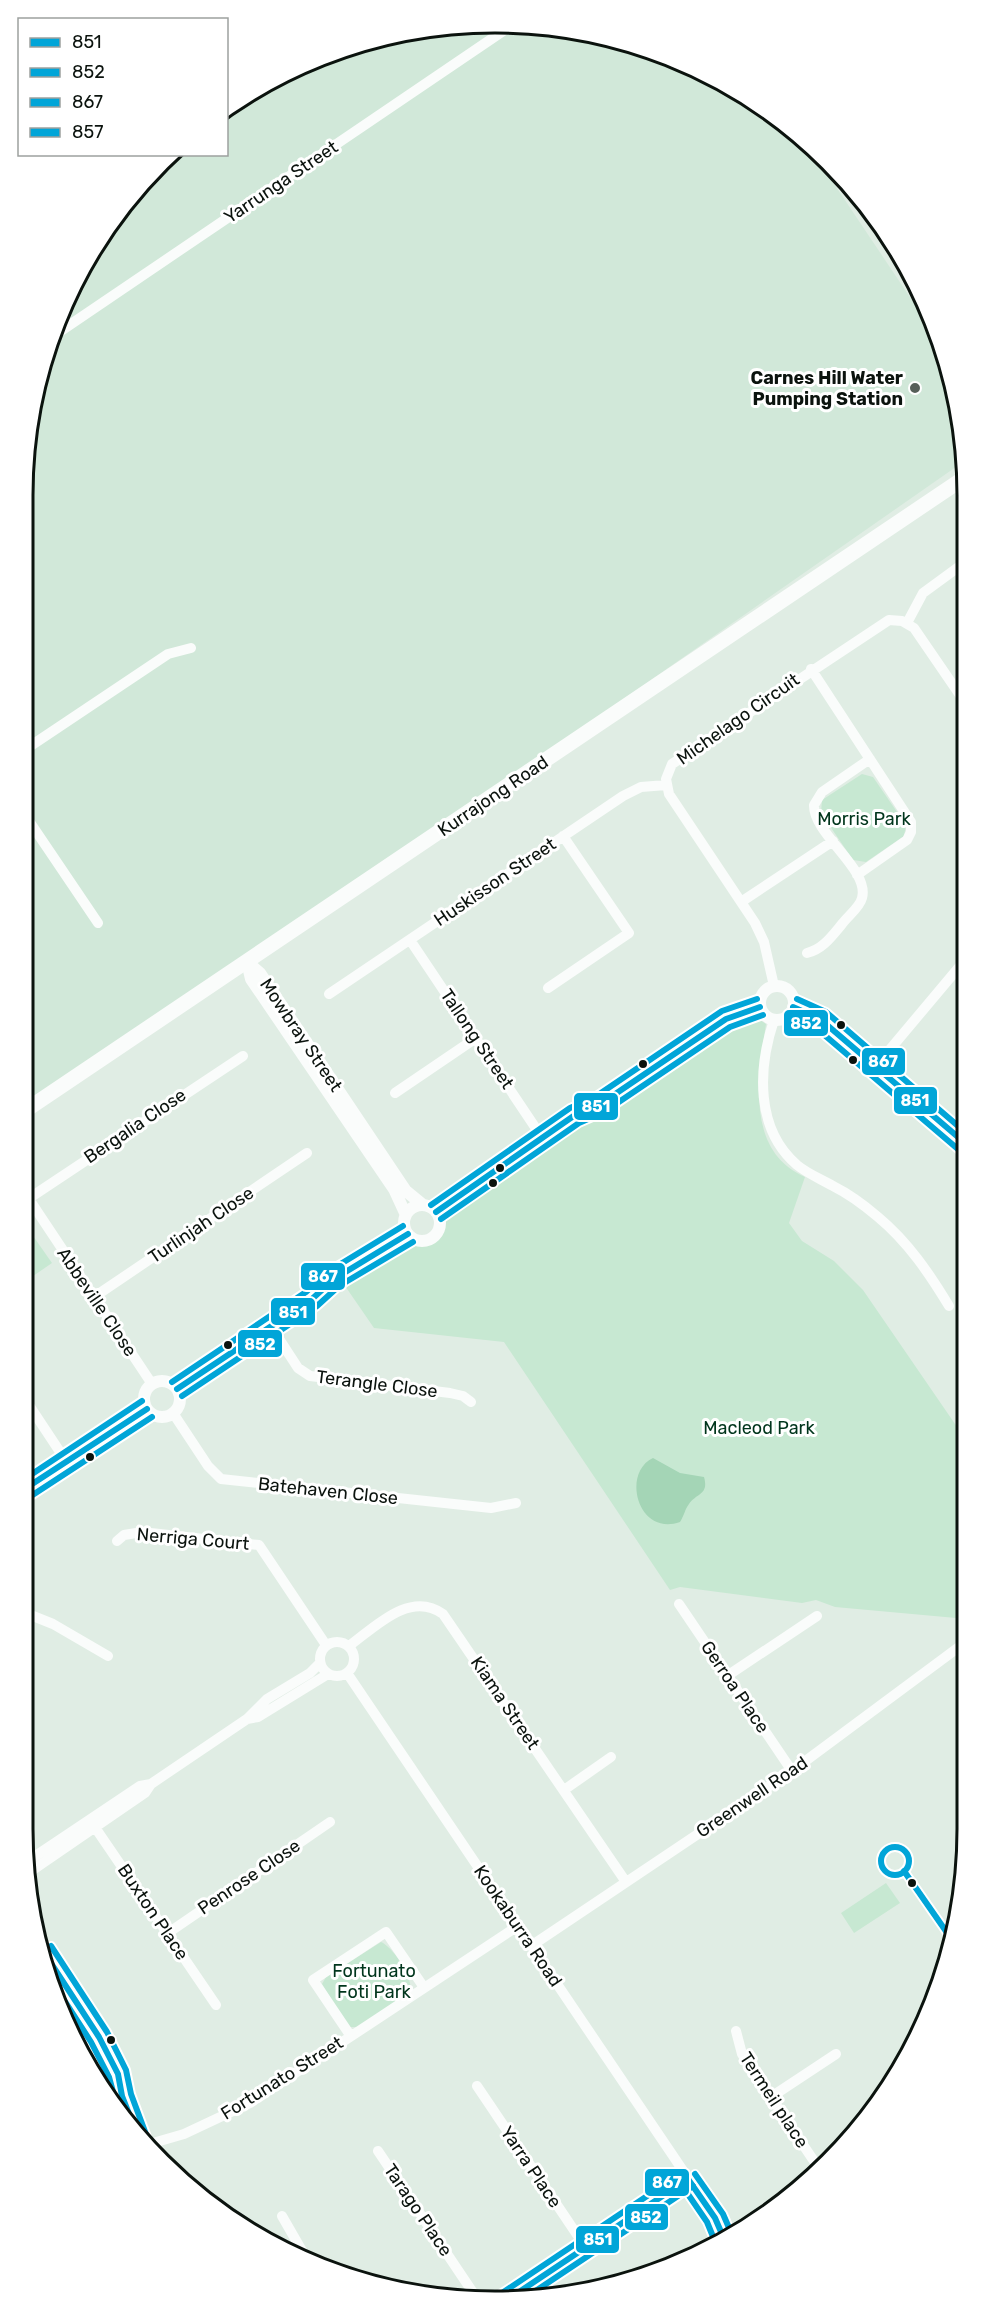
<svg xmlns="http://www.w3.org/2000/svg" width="990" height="2324" viewBox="0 0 990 2324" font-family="Rubik,sans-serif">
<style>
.built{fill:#d1e8d9}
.green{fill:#c7e8d2}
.water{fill:#a4d5b6}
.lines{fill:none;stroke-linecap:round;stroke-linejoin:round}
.minor{stroke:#fafcfb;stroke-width:10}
.tertiary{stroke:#fafcfb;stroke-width:12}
.secondary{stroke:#fafcfb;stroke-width:15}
.bus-1-casing{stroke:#fff;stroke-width:10}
.bus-2-casing{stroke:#fff;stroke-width:10}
.bus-3-casing{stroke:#fff;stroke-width:10}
.bus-4-casing{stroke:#fff;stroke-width:10}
.bus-1{stroke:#01a5d8;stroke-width:6}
.bus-2{stroke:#01a5d8;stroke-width:6}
.bus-3{stroke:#01a5d8;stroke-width:6}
.bus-4{stroke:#01a5d8;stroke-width:6}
.poi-dot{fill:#565f59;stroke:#fff;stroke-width:2}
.bus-dot{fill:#0b130e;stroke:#fff;stroke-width:2}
.labels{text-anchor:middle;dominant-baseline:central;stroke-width:6;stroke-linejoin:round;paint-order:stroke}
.street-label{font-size:18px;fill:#0b130e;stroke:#fff}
.poi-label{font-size:18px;font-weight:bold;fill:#0b130e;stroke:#fff;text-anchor:end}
.park-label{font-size:18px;fill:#00351c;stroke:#fff}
.rim{fill:none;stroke:#0b130e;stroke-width:3}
.line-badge{stroke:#fff;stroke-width:2}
.badge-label{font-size:16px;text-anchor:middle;font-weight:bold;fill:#fff}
</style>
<rect width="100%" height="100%" fill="#e0ede4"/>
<path class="built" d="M464,23L557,27L647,48L782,120L810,148L938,339L963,433V462L247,962L23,1112V495L48,343L86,258L140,183L171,155L226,154L227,108L286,71L373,39Z"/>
<path class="green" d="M862,774L873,777L906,825L904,836L866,862L853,860L821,813L822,800Z
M744,1018H757L766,1024C758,1077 745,1151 805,1177L789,1223L802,1241L834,1261L863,1290L966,1440L967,1619L835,1607L816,1600L802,1603L680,1587L670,1590L504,1342L374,1328L343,1283L407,1244L421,1246L435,1242L443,1232L447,1214L558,1136L610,1107Z
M31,1233L52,1263L23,1283V1239Z
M886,1883L900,1903L854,1933L841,1913Z
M381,1942C393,1947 414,1978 410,1991L359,2027H348L322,1984L326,1977Z"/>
<path class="water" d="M653,1458L680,1473L704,1477C709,1495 697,1493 689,1504C685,1509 684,1516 680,1522C638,1537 621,1473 653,1458Z"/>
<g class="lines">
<path class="minor" d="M49,339L512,25
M907,623L923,593L964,563
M811,669L911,822V832L907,840L857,875
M23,751L168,654L191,648
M23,812L98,923
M741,902L833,841
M410,940L543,1139
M807,953C823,949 832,936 842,924C848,916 860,907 862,898C870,869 813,834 814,805L822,792L870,759
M774,986L764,942L755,923L669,794L666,779L672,764L889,620L902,621L914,628L964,701
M548,988L629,933L563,836
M329,994L623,796L641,787L666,785
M774,1020C758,1068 755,1129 797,1165C808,1174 821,1179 833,1186C849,1194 864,1205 878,1217C908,1242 929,1273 949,1306
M876,1066L965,960
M395,1093L476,1038
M23,1190L152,1384
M28,1199L243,1056
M94,1297L307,1153
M270,1325L298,1368L310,1376L450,1393L463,1396L471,1402
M23,1396L66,1461
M966,1407L962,1423L966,1431
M173,1413L208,1466L221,1479L491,1508L516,1503
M117,1541L124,1535L142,1532L259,1545L326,1645
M679,1604L792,1771
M23,1612L53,1624L108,1656
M320 1659a17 17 0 1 1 34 0a17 17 0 1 1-34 0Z
M349,1646C375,1627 410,1590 443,1614L626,1882
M347,1673L715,2218L725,2241
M727,1676L817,1616
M247,1719L258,1717L328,1674
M564,1790L611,1757
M90,1820L216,2005
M28,1861L140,1786L151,1784
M30,1872L145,1793L151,1784L247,1719L267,1699L310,1673L320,1663
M168,1933L330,1822
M531,1946L792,1771L967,1641
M736,2031L742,2054L818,2167
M350,2035L313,1980L386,1932L423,1986
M477,2086L586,2248
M771,2097L836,2054
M146,2145L184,2134L250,2103L518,1926
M378,2151L478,2300
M282,2216L305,2256
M507,2300L688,2179"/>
<path class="tertiary" d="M247,962L260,973L406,1191L423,1205
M247,962L251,979L394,1189L406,1215
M760 1003a17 17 0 1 1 34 0a17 17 0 1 1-34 0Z
M793,1007L820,1019L965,1143
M404 1223a18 18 0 1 1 36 0a18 18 0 1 1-36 0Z
M436,1212L575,1115L599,1105L726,1019L760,1007
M144 1399a18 18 0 1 1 36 0a18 18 0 1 1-36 0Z
M177,1389L312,1299L334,1279L408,1234
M23,1490L147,1409
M43,1951L99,2037L118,2074L122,2096L139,2140"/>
<path class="secondary" d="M23,1112L964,478"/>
<g class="bus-1-casing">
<path id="bus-1" d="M793,1007L820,1019L965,1143
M436,1212L575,1115L599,1105L726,1019L760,1007
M177,1389L312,1299L334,1279L408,1234
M23,1490L147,1409
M43,1951L99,2037L118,2074L122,2096L139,2139
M688,2179L715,2218L725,2241
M507,2300L688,2179"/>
</g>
<g class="bus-2-casing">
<path id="bus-2" d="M789,1015L815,1027L959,1150
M441,1219L579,1123L604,1112L730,1027L763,1015
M182,1396L317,1306L339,1286L413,1242
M28,1498L152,1417
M46,1972L91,2042L109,2077L118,2110
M681,2184L707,2222L716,2244
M525,2298L693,2186"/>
</g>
<g class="bus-3-casing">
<path id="bus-3" d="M797,999L826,1012L965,1132
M431,1205L570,1108L595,1097L722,1011L757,999
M172,1382L306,1292L329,1271L403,1226
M23,1480L142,1401
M51,1946L107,2032L126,2070L131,2094L147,2137
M695,2174L723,2214L733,2237
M502,2293L683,2172"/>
</g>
<g class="bus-4-casing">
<path id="bus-4" d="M881 1861a14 14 0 1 1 28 0a14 14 0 1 1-28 0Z
M904,1871L950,1937"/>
</g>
<use href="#bus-1" class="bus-1"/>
<use href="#bus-2" class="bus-2"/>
<use href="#bus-3" class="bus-3"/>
<use href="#bus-4" class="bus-4"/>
</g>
<circle class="poi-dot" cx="915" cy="388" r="6"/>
<g class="bus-dot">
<circle cx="841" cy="1025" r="5"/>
<circle cx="853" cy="1060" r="5"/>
<circle cx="643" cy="1064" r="5"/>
<circle cx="500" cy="1168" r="5"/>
<circle cx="493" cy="1183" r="5"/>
<circle cx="228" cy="1345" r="5"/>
<circle cx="90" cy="1457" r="5"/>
<circle cx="912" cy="1883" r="5"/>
<circle cx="111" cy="2040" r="5"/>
</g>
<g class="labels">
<g class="street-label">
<text transform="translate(281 182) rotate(-34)">Yarrunga Street</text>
<text transform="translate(738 719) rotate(-35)">Michelago Circuit</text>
<text transform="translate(493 796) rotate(-34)">Kurrajong Road</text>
<text transform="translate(495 882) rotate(-34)">Huskisson Street</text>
<text transform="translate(301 1035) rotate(56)">Mowbray Street</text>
<text transform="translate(477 1039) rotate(56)">Tallong Street</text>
<text transform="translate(135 1126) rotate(-34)">Bergalia Close</text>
<text transform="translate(201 1225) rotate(-34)">Turlinjah Close</text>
<text transform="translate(97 1302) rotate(56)">Abbeville Close</text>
<text transform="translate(377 1384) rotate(7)">Terangle Close</text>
<text transform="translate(328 1491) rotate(6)">Batehaven Close</text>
<text transform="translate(193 1539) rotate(5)">Nerriga Court</text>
<text transform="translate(735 1687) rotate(56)">Gerroa Place</text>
<text transform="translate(505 1703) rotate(56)">Kiama Street</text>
<text transform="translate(752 1797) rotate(-34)">Greenwell Road</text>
<text transform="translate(249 1877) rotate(-34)">Penrose Close</text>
<text transform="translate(153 1912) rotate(56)">Buxton Place</text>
<text transform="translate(518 1926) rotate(56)">Kookaburra Road</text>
<text transform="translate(282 2078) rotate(-32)">Fortunato Street</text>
<text transform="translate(774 2100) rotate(57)">Termeil place</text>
<text transform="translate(531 2167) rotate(56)">Yarra Place</text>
<text transform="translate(418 2210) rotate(56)">Tarago Place</text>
</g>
<g class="poi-label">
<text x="903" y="378">Carnes Hill Water<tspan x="903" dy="21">Pumping Station</tspan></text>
</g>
<g class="park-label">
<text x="864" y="819">Morris Park</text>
<text x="759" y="1428">Macleod Park</text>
<text x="374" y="1971">Fortunato<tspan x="374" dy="21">Foti Park</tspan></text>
</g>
</g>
<path d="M0 0H990V2324H0ZM495 33H495A462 462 0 0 1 957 495V1829A462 462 0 0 1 495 2291H495A462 462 0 0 1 33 1829V495A462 462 0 0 1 495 33Z" fill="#fff" fill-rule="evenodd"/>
<path class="rim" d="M495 33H495A462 462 0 0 1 957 495V1829A462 462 0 0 1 495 2291H495A462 462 0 0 1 33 1829V495A462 462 0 0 1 495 33Z"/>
<g class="line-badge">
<rect x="783" y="1009" width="46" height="28" rx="6" fill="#01a5d8"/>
<rect x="861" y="1047" width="45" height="29" rx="6" fill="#01a5d8"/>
<rect x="893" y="1086" width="45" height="29" rx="6" fill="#01a5d8"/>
<rect x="573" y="1092" width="46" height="29" rx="6" fill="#01a5d8"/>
<rect x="300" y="1262" width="46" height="29" rx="6" fill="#01a5d8"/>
<rect x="270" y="1297" width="46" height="29" rx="6" fill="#01a5d8"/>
<rect x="237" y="1329" width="46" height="29" rx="6" fill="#01a5d8"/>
<rect x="644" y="2168" width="46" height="29" rx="6" fill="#01a5d8"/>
<rect x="624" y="2203" width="45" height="28" rx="6" fill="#01a5d8"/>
<rect x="575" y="2225" width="45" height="29" rx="6" fill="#01a5d8"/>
</g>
<g class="badge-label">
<text x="806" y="1029">852</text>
<text x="883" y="1067">867</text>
<text x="915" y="1106">851</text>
<text x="596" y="1112">851</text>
<text x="323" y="1282">867</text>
<text x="293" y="1318">851</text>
<text x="260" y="1350">852</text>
<text x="667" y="2188">867</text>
<text x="646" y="2223">852</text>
<text x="598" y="2245">851</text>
</g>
<rect x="18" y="18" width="210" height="138" fill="#ffffff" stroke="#9da19f" stroke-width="1.5"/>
<rect x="30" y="38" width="30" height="9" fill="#01a5d8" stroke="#9da19f" stroke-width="1.5"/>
<text x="72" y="48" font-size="18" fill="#0b130e">851</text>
<rect x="30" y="68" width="30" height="9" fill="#01a5d8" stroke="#9da19f" stroke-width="1.5"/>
<text x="72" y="78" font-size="18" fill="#0b130e">852</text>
<rect x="30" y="98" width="30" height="9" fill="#01a5d8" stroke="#9da19f" stroke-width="1.5"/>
<text x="72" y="108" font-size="18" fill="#0b130e">867</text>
<rect x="30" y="128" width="30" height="9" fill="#01a5d8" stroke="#9da19f" stroke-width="1.5"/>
<text x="72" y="138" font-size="18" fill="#0b130e">857</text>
</svg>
